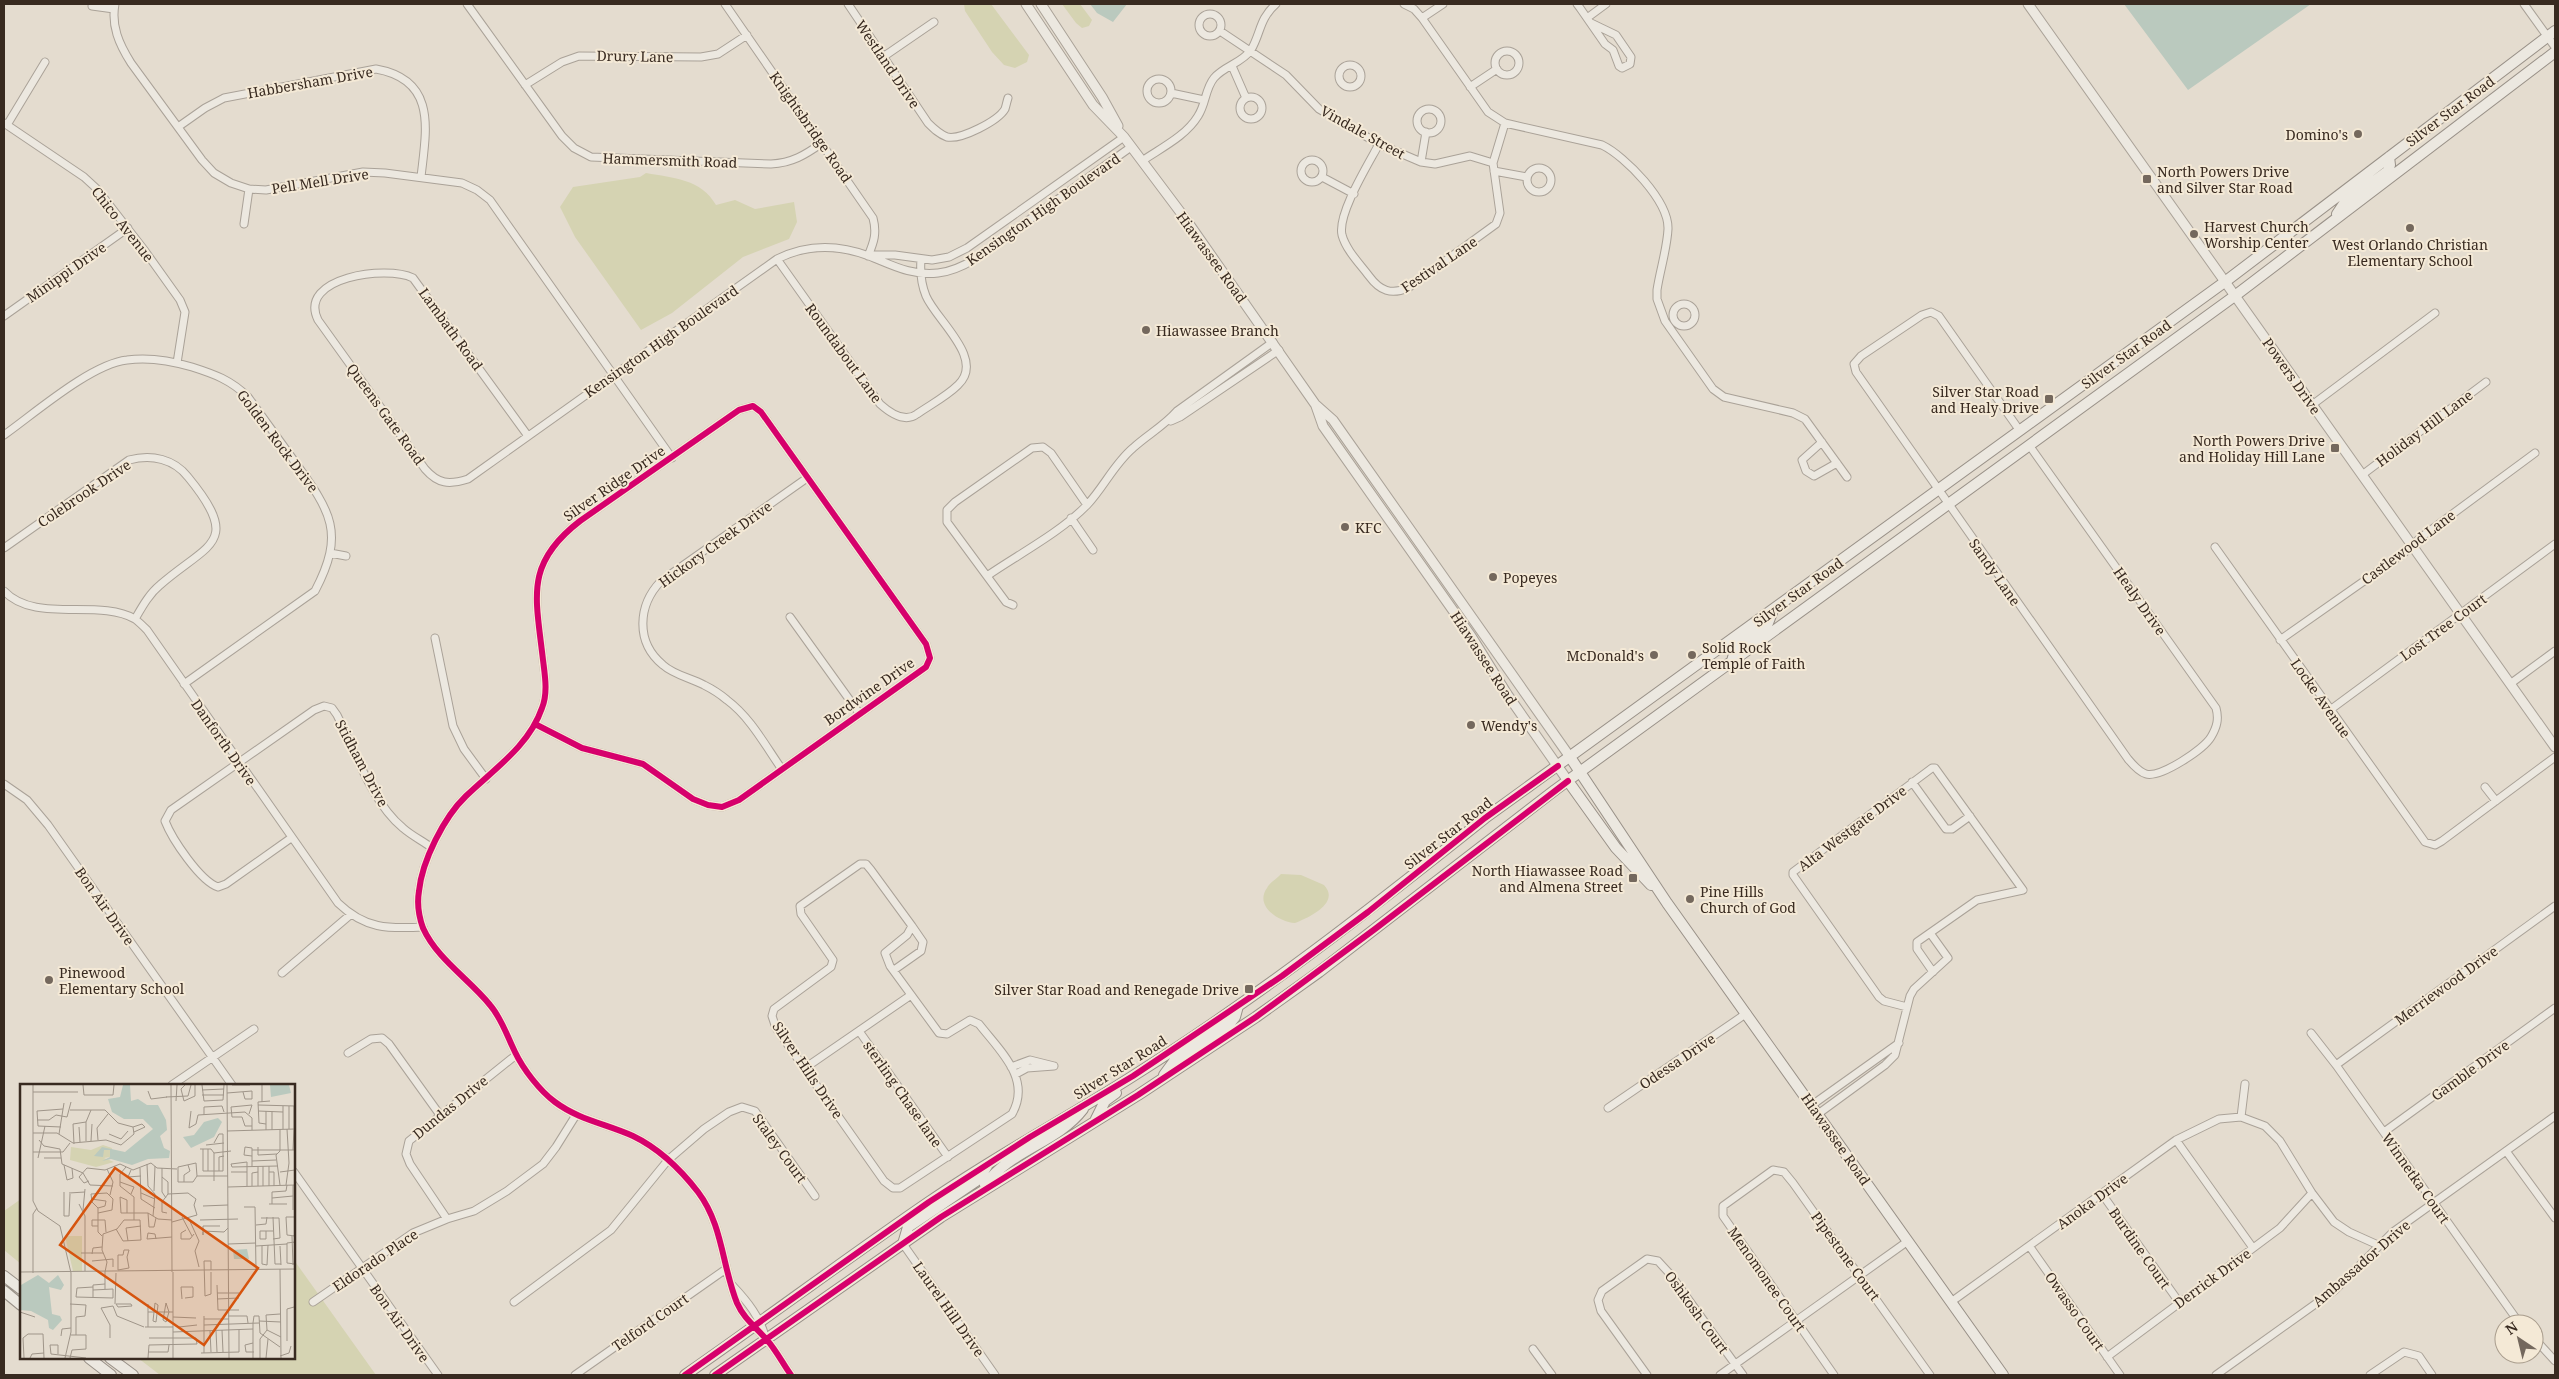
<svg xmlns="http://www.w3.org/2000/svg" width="2559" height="1379" viewBox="0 0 2559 1379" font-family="'Noto Serif',serif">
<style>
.green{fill:#d5d3b2}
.water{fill:#bac9be}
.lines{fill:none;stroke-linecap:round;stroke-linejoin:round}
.minor-casing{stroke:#aaa298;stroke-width:9}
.tertiary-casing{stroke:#aaa298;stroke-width:11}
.secondary-casing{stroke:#999188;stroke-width:12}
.minor{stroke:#ece8e0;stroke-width:7}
.tertiary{stroke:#ece8e0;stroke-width:9}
.secondary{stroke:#ece8e0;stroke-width:10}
.cycleway-casing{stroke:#f4e9d6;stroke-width:9}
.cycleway{stroke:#d6006c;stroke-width:6}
.poi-dot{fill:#74685d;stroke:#f4e9d6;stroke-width:2}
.labels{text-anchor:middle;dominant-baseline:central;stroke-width:4;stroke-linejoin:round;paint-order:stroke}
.street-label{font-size:14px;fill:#382a20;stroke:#f4e9d6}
.poi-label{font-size:14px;fill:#382a20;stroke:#f4e9d6;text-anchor:start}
.inset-road{fill:none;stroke:#9f9589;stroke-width:1}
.view{fill:#d6540e;fill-opacity:0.15;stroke:#d6540e;stroke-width:2.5}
.inset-edge{fill:none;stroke:#382a20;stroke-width:2.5}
</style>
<rect width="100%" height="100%" fill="#e4dccf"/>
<path class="green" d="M964,4H991L1029,55L1027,62L1015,68L1004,65L992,52L965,11Z
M1062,4H1080L1092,20L1089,26L1082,28L1076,23Z
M646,173C674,178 701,179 716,205L735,200L755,209L794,202L797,222L789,239L743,257L672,313L641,330L575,237L560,207L573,187L640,177Z
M1281,874L1301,875L1324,885C1341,903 1308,918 1295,923C1279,922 1254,906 1267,888C1270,882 1277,879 1281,874Z
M21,1199V1264L4,1250V1211Z
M294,1260L376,1375H160L138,1358H294Z"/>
<path class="water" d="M1090,4H1127L1113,22L1097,13Z
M2124,4H2311L2188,90Z"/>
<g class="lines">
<g class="minor-casing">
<path id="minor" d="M115,4C111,26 119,44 131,63L202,160L214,173L231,183L249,189L266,190L363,172L385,173L462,183L477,190L490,200L672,458
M467,4L562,136L574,148L591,157L771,164C792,163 805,155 822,143
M725,4L873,218C877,233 874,242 868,256
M848,4L928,123C934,129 939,134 947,137C961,140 998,121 1005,109C1006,106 1007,101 1008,98
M1404,4L1414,9L1422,18L1488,112L1505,123L1602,145C1625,156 1669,201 1668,229C1667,249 1660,270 1657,290V299L1665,321L1713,389L1724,397L1793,413L1805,419L1847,477
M1577,4L1580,8L1605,44L1613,50L1619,66L1622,68L1630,64L1631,57L1616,35L1591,23
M2524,4L2555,47
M92,6L114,9
M1199 25a11 11 0 1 1 22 0a11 11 0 1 1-22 0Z
M1422,18L1443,4
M1587,18L1606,4
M1220,31L1286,75L1319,109L1379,144L1421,162L1435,164L1470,156L1493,163
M1495 63a12 12 0 1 1 24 0a12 12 0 1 1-24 0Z
M883,57L934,22
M1339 76a11 11 0 1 1 22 0a11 11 0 1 1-22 0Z
M1232,66L1246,98
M1147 91a12 12 0 1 1 24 0a12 12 0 1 1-24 0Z
M525,85L562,62L579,56L701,57L718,54L747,35
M1470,87L1497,69
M1171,93L1204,100
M1240 108a11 11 0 1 1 22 0a11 11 0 1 1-22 0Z
M1417 121a12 12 0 1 1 24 0a12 12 0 1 1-24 0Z
M4,123L84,177L97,189L145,251L180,300L185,312L177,363
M7,125L45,62
M178,127L205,108L224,98L376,69C438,80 426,131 421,177
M1379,144C1369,163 1337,214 1342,235C1346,250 1360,264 1369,276C1380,291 1391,295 1408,288L1496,224L1500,213L1493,163L1505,123
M1301 171a11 11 0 1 1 22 0a11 11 0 1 1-22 0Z
M1142,161C1161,148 1186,136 1198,116C1206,104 1205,89 1214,78C1224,66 1242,63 1251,50C1261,33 1259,19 1276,4
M1421,162L1426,132
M1527 180a12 12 0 1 1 24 0a12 12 0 1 1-24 0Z
M1494,171L1527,177
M1322,177L1354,194
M244,224L249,189
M871,255H895L932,260L949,257L967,248L1124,137
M777,259L880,404C890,413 905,423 917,414C930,405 947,396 958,385C986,359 936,320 926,296C921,284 920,272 921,259
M1673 315a11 11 0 1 1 22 0a11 11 0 1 1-22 0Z
M4,316L128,228
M2312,405L2435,313
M1171,421L1180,417L1279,350
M2020,431L1939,316L1931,312L1922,315L1861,356L1854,364L1856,372L2128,759C2133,765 2139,772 2146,774C2161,778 2204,749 2211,737C2217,727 2219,719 2216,708L2029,445
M4,435C35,413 91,364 127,360C148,357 172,361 192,367C214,374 231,380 248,397C264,419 279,440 295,462C330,511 346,532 315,591L184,684
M528,436L413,278C387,265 297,277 318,320L425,469C438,484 449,485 468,479L777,259C807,244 837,244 869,256C892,265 911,276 938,273C969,270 1001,240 1026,222C1061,197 1096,172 1131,147
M1822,442L1802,460L1806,471L1814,476L1837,463
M2362,475L2486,382
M1071,518L1093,550
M2215,547L2425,842L2435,845L2442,841L2555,757
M4,548L129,460C152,454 174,459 188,477C243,544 208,543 160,585C149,594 142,607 135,619
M330,553L346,556
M987,576C1019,554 1061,532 1087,505C1104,487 1114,464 1133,448C1147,435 1164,426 1177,411L1273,342
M4,591C35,624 98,598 135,619C139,622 143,626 147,630L338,903C365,929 388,929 423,927
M1013,605L1006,602L947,522V510L955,502L1032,448L1043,447L1051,453L1087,505
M790,617L859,713
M435,638L453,726L464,749L486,779
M2280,640L2404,553L2420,538L2535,453
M2510,684L2555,651
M2330,710L2555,544
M535,724L582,748L643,764L693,799L708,805L722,807L739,800L926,667L930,658L926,644L761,412L753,406L739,410L580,521C524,564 536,597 543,660C545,676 548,693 542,708C529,746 494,769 466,796C444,817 422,861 419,891C417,903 419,917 423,928C437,959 469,979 490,1005C502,1019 507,1036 515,1052C523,1069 540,1091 555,1102C579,1120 607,1124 633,1136C658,1148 681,1170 698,1192C723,1225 722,1266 737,1303C744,1319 756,1327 767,1340C776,1350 783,1364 791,1375
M781,768C765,745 750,717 727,700C720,694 712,689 704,685C691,678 674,675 663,665C635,642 638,605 661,581L807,478
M1912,782L1946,829H1952L1970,816
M4,784L27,800L48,825L232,1085
M2485,787L2496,801
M291,838L226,884L218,887C200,881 172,839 165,821L171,810L314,710L324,706L332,708L337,715C355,751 372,803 403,828C412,836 423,841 432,848
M860,864H866L871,870L912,926L907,935L885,953L890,966L939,1033L947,1034L970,1020L979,1024C1000,1051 1032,1079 1012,1114L900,1188H893L884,1181L776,1028L772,1016L774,1009L831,967L833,960L801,914L800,906Z
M894,970L921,951L923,942L912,926
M282,973L350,915
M1907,1007L1884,1001L1879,997L1793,875V872L1932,768H1935L2023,890L1977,900L1917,942V949L1933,972
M859,1031L948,1157
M2311,1033L2336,1065L2520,1324
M348,1053L371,1039L382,1038L389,1044L440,1115
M2336,1065L2555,906
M1011,1067L1030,1060L1054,1066
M805,1068L911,995
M1016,1074L1027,1068L1054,1066
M172,1085L254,1029
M1812,1105L1899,1043
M1608,1108L1747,1013
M1818,1114L1885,1065L1895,1055L1910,996L1914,989L1948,958L1930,933
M2241,1117L2245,1084
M2384,1132L2555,1008
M2176,1140L2253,1248
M2506,1151L2555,1218
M294,1172L438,1375
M2102,1194L2179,1302
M447,1219L410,1164L406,1154L409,1141L516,1055
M903,1244L995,1375
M2030,1247L2120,1375
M732,1285C748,1302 760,1317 766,1339
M313,1302L413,1233L447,1219L474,1211L507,1191L543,1164L556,1147L576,1115
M514,1302L611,1230L668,1160L704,1129L729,1112L742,1107L755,1111L815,1196
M1951,1302L2176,1140L2219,1119L2241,1117L2265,1126L2280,1141L2312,1193L2334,1222L2349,1232L2378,1245
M2534,1338L2555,1361
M1533,1349L1552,1375
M2107,1357L2280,1228L2312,1193
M575,1375L726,1269
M1647,1375L1601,1311L1598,1300L1602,1291L1647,1259L1658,1261L1670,1274L1743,1375
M1720,1375L1908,1241
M1834,1375L1723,1216V1206L1773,1170L1784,1172L1793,1183L1930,1375
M2216,1375L2335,1290L2393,1232L2555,1116
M2370,1375L2404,1352L2419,1356L2432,1375"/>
</g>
<g class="tertiary-casing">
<path id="tertiary" d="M1026,4L1093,105L1124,137L1187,221L1315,404L1333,420L1570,757
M1041,4L1102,97L1118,126
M2028,4L2555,747
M1316,406L1323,426L1471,636L1507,694L1568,781"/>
</g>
<g class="secondary-casing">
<path id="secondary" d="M2337,214L2345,202L2388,171L2390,165L2389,157
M1732,661L1736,647L1768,623L1773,610
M1570,757L1667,903L2003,1375
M1568,781L1616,848L1651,885
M1164,1075L1175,1060L1230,1023L1235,1017L1238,1006
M1096,1119L1105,1101L1116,1093
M985,1185C1010,1150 1057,1143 1083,1109
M903,1244L908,1227L979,1179L987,1166
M4,1276L21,1289
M4,1291L21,1305
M89,1358L111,1375
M110,1358L133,1375
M685,1375C767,1318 847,1258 929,1202C995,1156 1066,1119 1133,1076C1257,998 1371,909 1485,818L2226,281L2555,31
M715,1375L941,1217L1138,1095L1256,1017L1319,972L1555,790L2236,295L2555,52"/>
</g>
<use href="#minor" class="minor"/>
<use href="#tertiary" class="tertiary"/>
<use href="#secondary" class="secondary"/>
<g class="cycleway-casing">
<path id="cycleway" d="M535,724L582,748L643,764L693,799L708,805L722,807L739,800L926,667L930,658L926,644L761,412L753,406L739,410L580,521C524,564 536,597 543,660C545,676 548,693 542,708C529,746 494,769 466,796C444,817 422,861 419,891C417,903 419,917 423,928C437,959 469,979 490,1005C502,1019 507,1036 515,1052C523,1069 540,1091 555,1102C579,1120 607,1124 633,1136C658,1148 681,1170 698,1192C723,1225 722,1266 737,1303C744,1319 756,1327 767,1340C776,1350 783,1364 791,1375
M685,1375L929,1202L1030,1137L1133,1076L1282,976L1368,912L1485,818L1558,766
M715,1375L941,1217L1138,1095L1256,1017L1375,929L1568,781"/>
</g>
<use href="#cycleway" class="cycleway"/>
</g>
<g class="poi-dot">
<circle cx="2358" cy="134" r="5"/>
<rect x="2142" y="174" width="10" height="10" rx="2.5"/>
<circle cx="2410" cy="228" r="5"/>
<circle cx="2194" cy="234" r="5"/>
<circle cx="1146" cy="330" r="5"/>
<rect x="2044" y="394" width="10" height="10" rx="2.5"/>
<rect x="2330" y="443" width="10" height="10" rx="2.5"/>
<circle cx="1345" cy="527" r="5"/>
<circle cx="1493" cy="577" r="5"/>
<circle cx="1654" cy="655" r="5"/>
<circle cx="1692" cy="655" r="5"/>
<circle cx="1471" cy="725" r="5"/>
<rect x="1628" y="873" width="10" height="10" rx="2.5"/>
<circle cx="1690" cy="899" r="5"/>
<circle cx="49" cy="980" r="5"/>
<rect x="1244" y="984" width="10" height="10" rx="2.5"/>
</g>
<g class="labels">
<g class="street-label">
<text transform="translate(635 56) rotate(1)">Drury Lane</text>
<text transform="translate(888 64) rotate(56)">Westland Drive</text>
<text transform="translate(310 82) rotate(-10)">Habbersham Drive</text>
<text transform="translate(2450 111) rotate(-37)">Silver Star Road</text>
<text transform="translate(811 127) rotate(55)">Knightsbridge Road</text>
<text transform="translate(1363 132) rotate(29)">Vindale Street</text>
<text transform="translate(670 160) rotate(2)">Hammersmith Road</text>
<text transform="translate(320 181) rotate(-9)">Pell Mell Drive</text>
<text transform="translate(1043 209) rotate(-35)">Kensington High Boulevard</text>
<text transform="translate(123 224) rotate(52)">Chico Avenue</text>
<text transform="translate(1212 257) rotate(54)">Hiawassee Road</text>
<text transform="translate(1439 264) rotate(-34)">Festival Lane</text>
<text transform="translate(66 272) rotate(-35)">Minippi Drive</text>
<text transform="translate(451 329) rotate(54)">Lambath Road</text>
<text transform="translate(661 341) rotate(-35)">Kensington High Boulevard</text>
<text transform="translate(844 353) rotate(54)">Roundabout Lane</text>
<text transform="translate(2126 354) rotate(-36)">Silver Star Road</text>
<text transform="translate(2292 376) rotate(55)">Powers Drive</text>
<text transform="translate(386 414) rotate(54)">Queens Gate Road</text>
<text transform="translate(2424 428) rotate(-37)">Holiday Hill Lane</text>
<text transform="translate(278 441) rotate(53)">Golden Rock Drive</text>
<text transform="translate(614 483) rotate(-35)">Silver Ridge Drive</text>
<text transform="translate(84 493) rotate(-34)">Colebrook Drive</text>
<text transform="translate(715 544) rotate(-36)">Hickory Creek Drive</text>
<text transform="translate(2408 547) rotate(-37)">Castlewood Lane</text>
<text transform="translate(1995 572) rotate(55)">Sandy Lane</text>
<text transform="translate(1798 592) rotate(-36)">Silver Star Road</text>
<text transform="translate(2140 601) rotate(55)">Healy Drive</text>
<text transform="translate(2443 627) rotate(-36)">Lost Tree Court</text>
<text transform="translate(1484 658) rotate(57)">Hiawassee Road</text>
<text transform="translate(869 691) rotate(-35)">Bordwine Drive</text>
<text transform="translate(2321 698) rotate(55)">Locke Avenue</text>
<text transform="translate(224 742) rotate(55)">Danforth Drive</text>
<text transform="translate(362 763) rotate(62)">Stidham Drive</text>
<text transform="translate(1852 828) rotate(-37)">Alta Westgate Drive</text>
<text transform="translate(1448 833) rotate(-38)">Silver Star Road</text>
<text transform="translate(105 906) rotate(55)">Bon Air Drive</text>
<text transform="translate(2446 985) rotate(-36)">Merriewood Drive</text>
<text transform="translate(1677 1061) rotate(-34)">Odessa Drive</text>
<text transform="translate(1120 1067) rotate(-32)">Silver Star Road</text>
<text transform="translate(808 1070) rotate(56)">Silver Hills Drive</text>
<text transform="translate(2470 1070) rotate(-36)">Gamble Drive</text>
<text transform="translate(903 1094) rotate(55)">sterling Chase lane</text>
<text transform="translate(450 1107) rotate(-39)">Dundas Drive</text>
<text transform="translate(1836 1139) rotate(55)">Hiawassee Road</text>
<text transform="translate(780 1148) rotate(54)">Staley Court</text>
<text transform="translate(2416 1178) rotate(55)">Winnetka Court</text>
<text transform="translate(2092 1201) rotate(-36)">Anoka Drive</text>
<text transform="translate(2140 1248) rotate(55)">Burdine Court</text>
<text transform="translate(1846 1256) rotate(54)">Pipestone Court</text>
<text transform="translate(375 1260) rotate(-34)">Eldorado Place</text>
<text transform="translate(2361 1263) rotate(-41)">Ambassador Drive</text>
<text transform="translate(2212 1278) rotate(-36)">Derrick Drive</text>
<text transform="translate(1767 1279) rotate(55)">Menomonee Court</text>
<text transform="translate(949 1309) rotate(55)">Laurel Hill Drive</text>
<text transform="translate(2075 1311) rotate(55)">Owasso Court</text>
<text transform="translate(1697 1312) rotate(54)">Oshkosh Court</text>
<text transform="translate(650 1322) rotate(-35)">Telford Court</text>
<text transform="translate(400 1323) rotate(55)">Bon Air Drive</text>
</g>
<g class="poi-label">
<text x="2348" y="134" text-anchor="end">Domino's</text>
<text x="2157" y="171">North Powers Drive<tspan x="2157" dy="16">and Silver Star Road</tspan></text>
<text x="2204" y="226">Harvest Church<tspan x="2204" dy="16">Worship Center</tspan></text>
<text x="2410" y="244" text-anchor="middle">West Orlando Christian<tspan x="2410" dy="16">Elementary School</tspan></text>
<text x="1156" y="330">Hiawassee Branch</text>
<text x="2039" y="391" text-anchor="end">Silver Star Road<tspan x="2039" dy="16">and Healy Drive</tspan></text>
<text x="2325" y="440" text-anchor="end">North Powers Drive<tspan x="2325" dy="16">and Holiday Hill Lane</tspan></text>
<text x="1355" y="527">KFC</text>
<text x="1503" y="577">Popeyes</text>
<text x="1702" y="647">Solid Rock<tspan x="1702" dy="16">Temple of Faith</tspan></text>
<text x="1644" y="655" text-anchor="end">McDonald's</text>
<text x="1481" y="725">Wendy's</text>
<text x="1623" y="870" text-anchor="end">North Hiawassee Road<tspan x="1623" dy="16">and Almena Street</tspan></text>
<text x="1700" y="891">Pine Hills<tspan x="1700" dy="16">Church of God</tspan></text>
<text x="59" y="972">Pinewood<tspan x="59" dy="16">Elementary School</tspan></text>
<text x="1239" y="989" text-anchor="end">Silver Star Road and Renegade Drive</text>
</g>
</g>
<g transform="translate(20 1084)">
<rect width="275" height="275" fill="#e4dccf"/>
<path d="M83,61L92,64L90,73L84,74L94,78L76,83L50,76L51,63L71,66ZM45,152H62V187H53Z" fill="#d5d3b2"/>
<path d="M103,1H110L111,17L118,15L127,21H138L146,36L147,46L140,52L144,64L150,67L149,74L128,75L112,81L91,75L82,77L90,73V66H84L83,73L74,72L82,63L105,68L133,45L123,35H104L92,28L88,15L100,13ZM250,1H269L271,9L251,13ZM198,34L202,38L194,53L171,64L163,53L174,51L184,38ZM227,165L229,175H214L213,166ZM18,191L29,199L38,191L44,201L41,206L29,203L32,230L40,232L42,236L33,246L29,244L28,236L11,227L0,226L1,201Z" fill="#bac9be"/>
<path class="inset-road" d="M13,1V117L18,127L40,142L51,189M63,1L64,11H93L94,1M151,1L152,188M165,1L161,5L164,17L175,12V1M182,1L184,17L203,16L204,1M207,1L209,274M212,1H230M182,6L204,5M128,7L131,15L147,13M13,8H58M207,9L232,7V15H225L223,8M182,11H204M146,13L168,12L171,1M156,17L157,1M242,18V1M238,21L275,22M263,22V45M274,22V45M171,27L169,44L176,40L178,31M238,27L263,28M229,30L232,21L211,23L212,33H222L225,42H232M178,31L225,28L232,34V46M184,31V23L202,22L204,28M47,33L51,18M17,36H29L36,31L47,33M246,40L239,39L238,18L250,17M41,43L18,42L17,27L43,25M59,43L60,58M113,43L122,40L125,43L114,48M269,45V22M246,46V27M252,46V27M207,47L275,45M13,49H37L53,59L86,56L101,61L114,50L113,43L98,39L85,26H50M39,50L44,19M89,50L101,55L108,47M19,56L24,62L40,65L42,80L63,89L70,101L93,102M78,56L77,44L88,30M66,57V38L71,26M71,57L72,40M54,60L53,40L66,38M186,61L204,59M238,63V71L257,70M180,65H191L194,69M183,65V87H203V50H199L194,59M188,65V87M232,66H275M273,66L274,45M13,68H43L50,59M18,74L25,42M24,74H41M232,77L256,76M176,79L177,92L173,98H158V83ZM127,80L128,102L135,110L133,132M211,80L212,83L258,82M211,80L227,78V102M44,81L47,96L53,94L52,84M106,83L100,90V102L114,113V136M232,83V64L225,63L224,71L232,72M120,84L121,115L135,124M142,84V108L146,114M87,85L93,98L90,111M111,86L108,93L121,92M199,87V73L204,72M211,88H227M249,88H254V102M260,88L275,86M177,92H208M142,93L148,98V110L142,118V128L147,129M69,97L64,99L59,93L67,84L85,86L100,80L113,86L131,79L137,84L157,85M194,97V69L211,67M100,98L114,103L111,110M164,98V91L170,87L168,81M260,101L256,71L260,67V45M266,101L269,79L267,45M232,102V89L238,88M238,102V82M243,102V82M249,102V82M208,103L275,101M134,107L135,82M44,108V132H49L50,110M49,109L65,108M121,109L135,115M148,110L168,109L176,115L174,121L177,131L152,138M252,114L273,112M71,115L86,117L85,122L78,124M59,120L65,132V187M249,120H267M252,120V108L266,107L267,101M183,122L208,121M224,123H235L236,186M63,126L65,105M273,126V101M78,129L92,126L93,115L87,109L71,110L72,118L78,124V148L82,152M107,129V116L100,113L101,129H128L138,135L152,136M128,129L129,143H134L136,134M162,133L172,152M168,133L179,157L175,167L179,183M253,133L255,180H261M275,133H266L267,151L275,152M241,134H259L260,154L253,155M180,136L218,135M236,141L246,140L247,133M78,142H72V136H85L86,148M166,146L161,149V155H170L174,150M183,147L204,148L208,144M246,147V155H240V147H253M183,148V151V142H200M272,152L273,181M127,155L152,153M127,155L128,149L135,150L136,155M108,157L106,144L121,142M275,158L267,159V179L275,180M208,160L236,159M236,162L267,160M242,162V180L247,181L248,161M260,162L261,181M104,166H109L107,173L109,184L98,186V171H103ZM61,169H83M72,170L73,164L82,163M72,177L93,175V183M260,185L261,274M0,188L275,185M85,188L87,178L82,166L83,150L97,145L104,136H120L121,156L103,157L96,145M153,188V274M191,188V210L185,212L184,177H191V186M13,189V130L17,124M197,201L198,226H219M73,203L57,204L56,213L93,214V205L73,206M85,205V188M197,209H219M73,214V201L85,200M162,215L161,203H173V213L165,214M197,215L219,214M135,219L138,221L136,238M135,219L133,237L136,238M146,219L149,228L146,238M146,219L143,236L146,238M50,220L66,221L65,232L56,233V251M95,220L96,189M96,220H111L112,222L98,223ZM128,220V243M93,222L97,232L124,243M0,228L15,233M128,228H153M184,232V269M208,232H227L228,239M153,233L176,234M184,235H209M239,237L261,238M233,239L234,232H239L240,249L260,263M233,239V274M184,241L239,239M125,243H153M159,243L177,241M202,246L203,268M247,246L246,231L260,230M247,246L261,253M190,247L191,268M196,247L197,268M153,248L233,245M41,252L42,245L51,244M90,254V241L81,224L93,222M267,257V225L274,223M233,259L225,261L226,268H234M128,268H148L149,261M181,269L219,268V246M38,270V261H30L31,270L66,274M260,272L269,269L271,262M4,274L3,254L8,250H23L24,274M10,274L12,270L24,269M45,274L51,248V189M50,274L52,266L66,265V251H51M128,274L129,261L177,260L176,254H129M240,274V255L247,246M246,274L248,255"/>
<path class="view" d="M95,84L238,184L184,261L40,161Z"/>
<rect width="275" height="275" class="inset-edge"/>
</g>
<rect width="2559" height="1379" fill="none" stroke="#382a20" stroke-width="10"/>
<g transform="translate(2519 1339) rotate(325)"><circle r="24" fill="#f4e9d6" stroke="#a99d8d"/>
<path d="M0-4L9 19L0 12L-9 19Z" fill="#74685d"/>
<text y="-8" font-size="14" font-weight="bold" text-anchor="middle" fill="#382a20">N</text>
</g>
</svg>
